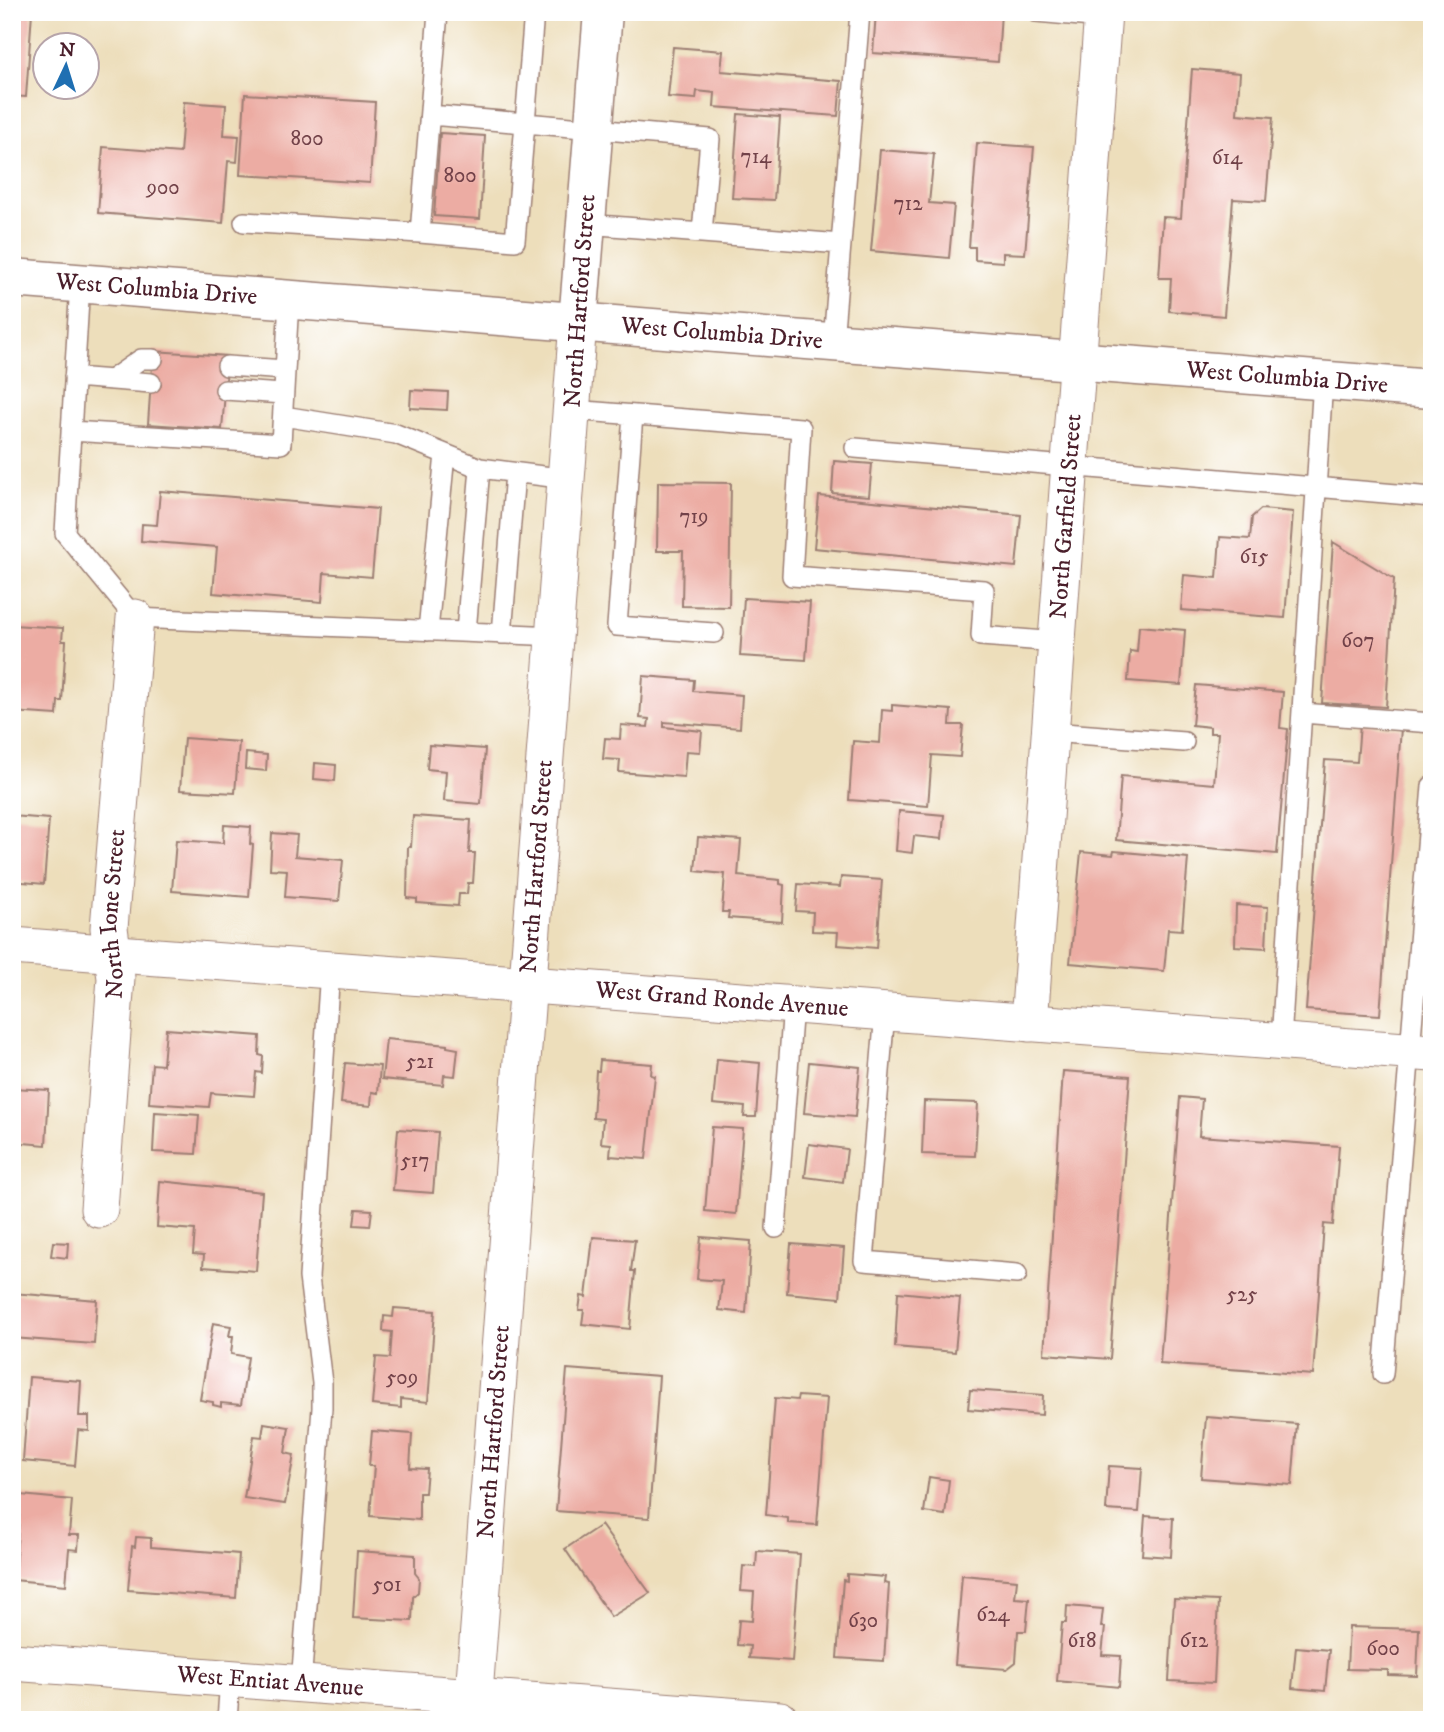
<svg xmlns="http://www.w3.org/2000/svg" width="1444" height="1732" viewBox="0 0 1444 1732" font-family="'IM FELL DW Pica',serif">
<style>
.building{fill:#ecaca3}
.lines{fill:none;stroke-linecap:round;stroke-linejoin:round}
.service-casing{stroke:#9c7e73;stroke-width:22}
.minor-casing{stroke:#9c7e73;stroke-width:39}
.tertiary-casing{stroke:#9c7e73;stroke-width:41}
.primary-casing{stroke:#9c7e73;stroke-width:41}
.service{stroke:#fff;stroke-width:19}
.minor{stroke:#fff;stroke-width:37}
.tertiary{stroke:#fff;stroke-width:38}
.primary{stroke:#fff;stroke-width:38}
.labels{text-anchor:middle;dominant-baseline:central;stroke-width:6;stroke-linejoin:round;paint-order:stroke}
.number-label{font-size:21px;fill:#724249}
.street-label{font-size:24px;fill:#4a1f2b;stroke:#fff}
</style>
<rect width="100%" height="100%" fill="#fff"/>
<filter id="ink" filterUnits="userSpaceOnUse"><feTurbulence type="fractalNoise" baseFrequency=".0143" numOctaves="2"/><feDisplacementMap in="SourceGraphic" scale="14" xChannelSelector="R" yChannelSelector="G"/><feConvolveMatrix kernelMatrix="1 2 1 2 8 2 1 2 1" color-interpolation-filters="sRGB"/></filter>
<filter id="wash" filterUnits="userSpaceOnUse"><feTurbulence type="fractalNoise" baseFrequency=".00686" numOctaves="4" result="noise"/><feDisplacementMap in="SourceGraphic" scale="28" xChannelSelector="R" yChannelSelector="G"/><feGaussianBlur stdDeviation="1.57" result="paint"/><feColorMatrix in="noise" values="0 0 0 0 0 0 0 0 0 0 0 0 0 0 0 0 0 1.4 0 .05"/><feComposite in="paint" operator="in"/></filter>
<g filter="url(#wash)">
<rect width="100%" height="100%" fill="#eddebb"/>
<g id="blocks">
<path class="building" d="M12,12H32L26,97L12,96Z
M876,12H1001L998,62L873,53Z
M673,47L723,51L721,71L841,81L838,116L714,107L715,93L697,91L696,99L668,97Z
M1192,69L1240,73L1237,114L1273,117L1266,201L1233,199L1224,316L1169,311L1171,278H1159L1163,217L1181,218Z
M245,94L375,102L370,183L240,175Z
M184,102L226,105L224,135L239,136L237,162L228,161L223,223L98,213L103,147L180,153Z
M738,114L780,117L774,200L732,198Z
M440,133L485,136L480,219L434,216Z
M977,143L1034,147L1025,254L1003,253V262L975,260V247H969Z
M880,150L934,154L929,203L954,205L949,258L871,251Z
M153,351L228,356L222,429L148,424Z
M411,390L448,392L447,410L410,408Z
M834,461L872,464L869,496L832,493Z
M658,482L731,483L729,607L682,606L683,551H657Z
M160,491L378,509L372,577L324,573L322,602L213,593L217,547L141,541L142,524L157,525Z
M819,496L1021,515L1016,567L814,548Z
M1261,509L1293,512L1285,618L1181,610L1184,575L1217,578L1220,537L1250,539L1252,517Z
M1333,542L1394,579L1386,707L1322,703Z
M744,598L810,602L806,660L740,656Z
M12,625L63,628L62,641H66L62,701H58L57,715L12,712Z
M1139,626L1185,630L1181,685L1128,681L1130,651L1137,652Z
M643,676L694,680L693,691L742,695L740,728L664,722V727L702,731L700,752L686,751L684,777L619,772L620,760L603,759L605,738L620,739L621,725L648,727L649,719L640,718Z
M1196,685L1283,692L1280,728L1288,729L1277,854L1116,840L1121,776L1214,784L1218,733H1210V727L1192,725Z
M892,705L951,710L950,725H963L960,757L932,755L928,806L849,800L853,741L880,743L882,710L892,711Z
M1360,724L1401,728L1380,1015L1306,1010L1325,760L1357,762Z
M184,738L239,742L235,793L180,790Z
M429,745L485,749L481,804L444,801L446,771L427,769Z
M246,753L267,755L266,771L245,769Z
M315,763L336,765L335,781L314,779Z
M899,811L944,815L942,839L914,836L912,853L896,851Z
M12,816L49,819L44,884L12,881Z
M413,816L471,820L469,853H475L473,883H468L467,894H459L458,906L417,903V899L407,898L408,847H411Z
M224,825L251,827L250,844L253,845L249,897L172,891L176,840L223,843Z
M272,833L297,835L295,856L343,860L339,901L285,897L287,870L270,869Z
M698,837L741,840L738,876L780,880V884L784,885L782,922L728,918L729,912H722L725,874L695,871Z
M1114,851L1188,858L1182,930L1168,929L1164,971L1070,963L1081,852L1113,855Z
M841,877L882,880L877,948L837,945L838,932L812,931L813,912L796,911L798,884L840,887Z
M1236,905L1268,907L1266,948L1235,946Z
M166,1029L260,1036L259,1055L263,1056L262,1073L256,1072L254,1096L211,1093L209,1107L149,1103L152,1064L163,1065Z
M386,1039L447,1045V1047L458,1049L455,1076L444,1075L443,1085L382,1079Z
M717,1059L760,1063L756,1117H744L745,1107L713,1104Z
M600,1060L652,1064L651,1075L655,1076L646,1159L610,1156L611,1144L601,1143L603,1119L593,1118L596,1071H599Z
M809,1062L860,1067L855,1117L804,1113Z
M345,1063L380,1066L378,1093L372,1092L371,1106L341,1103Z
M1063,1071L1130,1076L1110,1359L1044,1354Z
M12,1088L49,1090L46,1145L12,1142Z
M1180,1097L1202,1099L1199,1136L1339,1146L1333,1225L1324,1224L1313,1375L1160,1364Z
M924,1101L978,1103L975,1156L922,1154Z
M155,1112L199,1115L196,1154L153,1152Z
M712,1127L743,1129L736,1214L705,1211Z
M398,1129L438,1132L433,1193L393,1190Z
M809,1144L847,1149L843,1182L805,1177Z
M160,1181L262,1192L256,1271L203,1267L204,1255L193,1254L195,1230L157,1227Z
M356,1209L372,1210L370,1226L354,1225Z
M593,1237L635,1240L631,1271H635L630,1329L582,1324L584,1310H579L581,1296L586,1297Z
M701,1237L751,1241L746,1313L719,1310L722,1281L697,1279Z
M53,1242L68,1243L67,1258L51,1256Z
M791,1244L844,1248L840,1298L787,1293Z
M898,1292L960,1298L955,1352L895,1347Z
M12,1293L97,1300L94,1344L12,1338Z
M394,1308L435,1311L428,1402L401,1399V1408L372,1405L376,1357L390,1358L392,1332L383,1331L384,1316L393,1317Z
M213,1323L231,1326L229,1336H233L231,1354L248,1357L241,1405L221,1403V1407L213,1405V1402L200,1400Z
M567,1369L659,1376L649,1518L556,1511Z
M29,1377L81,1381L79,1416H89V1431L78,1430L75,1466L23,1461Z
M970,1390L1043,1395L1042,1415L968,1409Z
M798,1396L827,1398L817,1525L788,1523V1518L766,1515L775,1398L797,1400Z
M1206,1417L1297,1424L1292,1485L1201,1478Z
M264,1423L289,1427L285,1453L294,1455L285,1504L244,1498L254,1436L262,1437Z
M372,1431L412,1434L410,1468L427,1469L425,1493H419V1520L370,1516L374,1466H369Z
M1109,1466L1142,1468L1139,1512L1106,1510Z
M929,1477L949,1480L945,1515L924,1512Z
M21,1495L72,1500L69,1535H79L78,1550L69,1549L66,1585L14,1580Z
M1145,1516L1173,1518L1171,1557L1142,1555Z
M601,1525L650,1593L611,1617L565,1549Z
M136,1537L151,1538V1547L239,1554L236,1598L128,1590L132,1546L135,1547Z
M357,1551L415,1555V1573L419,1578L418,1592L413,1597L412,1621L353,1618Z
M757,1551L800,1554L792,1661L749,1658L750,1646L737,1645L739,1620L752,1621L754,1592L741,1591L743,1566L756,1567Z
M847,1574L885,1577L884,1583L889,1584L884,1661L837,1658L843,1580L847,1581Z
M962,1575L1017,1580L1015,1598L1029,1599L1026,1631H1018L1016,1662L1007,1669L955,1665Z
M1174,1599L1218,1601L1214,1683L1169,1681Z
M1067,1606L1103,1609L1101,1627H1105L1102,1655L1121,1656L1119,1687L1057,1681L1062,1623H1066Z
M1349,1627L1419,1629L1417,1676L1388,1675V1670L1347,1669Z
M1296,1647L1329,1650L1325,1691L1292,1688Z"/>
</g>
</g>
<g filter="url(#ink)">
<use href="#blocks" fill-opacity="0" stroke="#9c7e73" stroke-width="2"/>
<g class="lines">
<g class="service-casing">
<path id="service" d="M534,12L525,123L710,139L702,233L841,244
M1036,12L1103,18
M430,115L525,123L515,241L420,233L438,12
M244,222L420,233
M586,224L702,233
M80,283L65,533L135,618L556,636
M833,342L860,12
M227,366L285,370
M74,377L151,383
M111,380L141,359H153
M225,390L283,394
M572,410L801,428L792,576L984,590L981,636L1057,642
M633,415L617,626L714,633
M283,416L396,434L480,468L567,479
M71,431L281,444L289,300
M855,448L1432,497
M428,631L445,454
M466,632L480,468
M502,634L515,473
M1302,713L1432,723
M1050,732L1184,742
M885,1012L864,1261L1017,1274
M1281,1041L1323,380
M776,1228L793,1005
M1383,1374L1432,786
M301,1685L322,1408V1383L309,1277L330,970
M227,1720L230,1679"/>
</g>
<g class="minor-casing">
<g id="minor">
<path id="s1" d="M12,946L1432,1053"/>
<path id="s2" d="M1029,1023L1103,12"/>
<path id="s3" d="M99,1209L116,978L109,928L135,618"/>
<path id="s4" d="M12,1662L780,1720"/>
<path id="s5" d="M472,1720L578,322"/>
</g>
</g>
<g class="tertiary-casing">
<path id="tertiary" d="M578,322L603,12"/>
</g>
<g class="primary-casing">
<g id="primary">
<path id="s6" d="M12,278L1432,389"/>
</g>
</g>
<use href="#service" class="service"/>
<use href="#minor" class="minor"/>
<use href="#tertiary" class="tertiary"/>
<use href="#primary" class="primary"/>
</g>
</g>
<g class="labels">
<g class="number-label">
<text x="307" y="139">800</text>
<text x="756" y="157">714</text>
<text x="1227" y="158">614</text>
<text x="460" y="176">800</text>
<text x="163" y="188">900</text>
<text x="908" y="204">712</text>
<text x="694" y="517">719</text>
<text x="1254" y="557">615</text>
<text x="1358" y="641">607</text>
<text x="420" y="1062">521</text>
<text x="415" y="1161">517</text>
<text x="1242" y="1295">525</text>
<text x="402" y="1378">509</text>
<text x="387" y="1585">501</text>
<text x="993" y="1615">624</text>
<text x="863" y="1621">630</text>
<text x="1082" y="1641">618</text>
<text x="1194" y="1641">612</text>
<text x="1383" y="1649">600</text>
</g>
<g class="street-label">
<text stroke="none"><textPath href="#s6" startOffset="145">West Columbia Drive</textPath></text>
<text transform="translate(580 301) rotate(-86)">North Hartford Street</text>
<text stroke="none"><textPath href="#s6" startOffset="712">West Columbia Drive</textPath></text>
<text stroke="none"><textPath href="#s6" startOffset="1279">West Columbia Drive</textPath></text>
<text stroke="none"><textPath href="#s2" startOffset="508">North Garfield Street</textPath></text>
<text stroke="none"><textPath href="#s5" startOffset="856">North Hartford Street</textPath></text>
<text stroke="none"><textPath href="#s3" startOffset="296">North Ione Street</textPath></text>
<text stroke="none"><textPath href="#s1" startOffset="712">West Grand Ronde Avenue</textPath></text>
<text stroke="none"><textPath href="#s5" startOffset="289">North Hartford Street</textPath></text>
<text stroke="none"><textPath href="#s4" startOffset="259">West Entiat Avenue</textPath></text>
</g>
</g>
<rect width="1444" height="1732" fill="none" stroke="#fff" stroke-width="42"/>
<g transform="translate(66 66) rotate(4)"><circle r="33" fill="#ffffff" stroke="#b7a5aa" stroke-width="2"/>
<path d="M0-5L12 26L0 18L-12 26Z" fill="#1f6fb2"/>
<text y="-10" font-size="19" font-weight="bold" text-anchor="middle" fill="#4a1f2b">N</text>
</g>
</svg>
